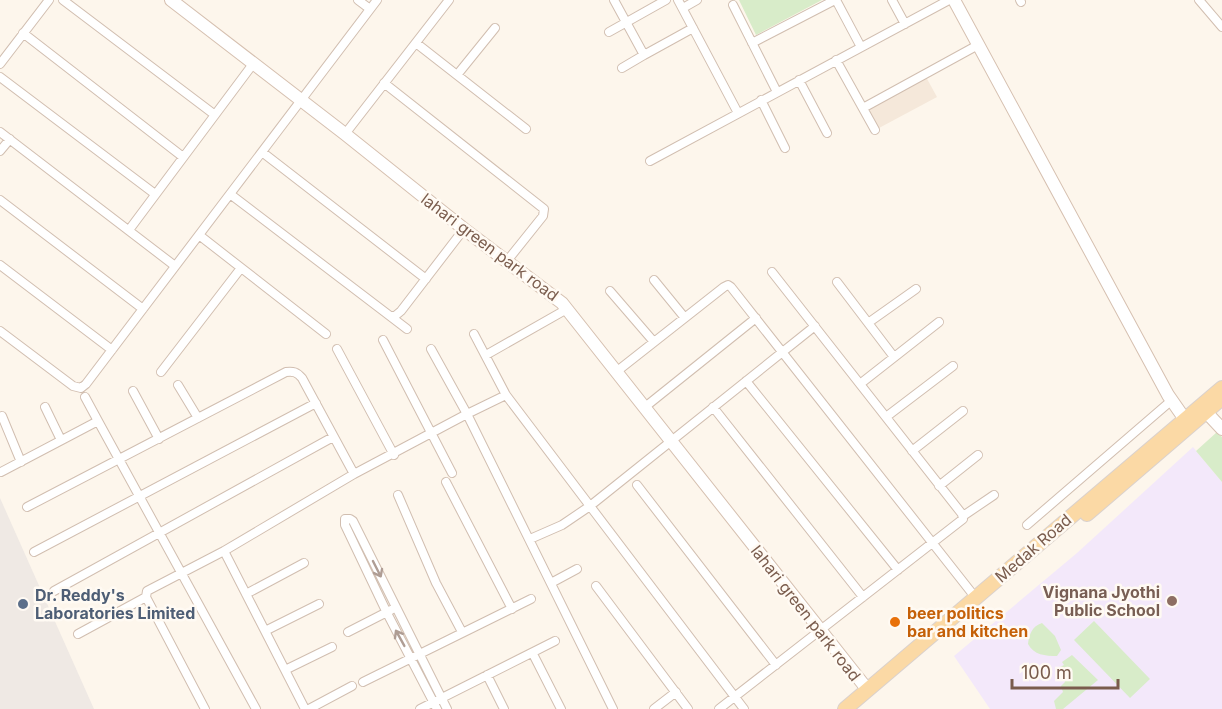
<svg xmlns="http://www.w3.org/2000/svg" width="1222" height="709" viewBox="0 0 1222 709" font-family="Inter,sans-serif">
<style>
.residential{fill:#f5e8da}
.industrial{fill:#efe9e4}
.education{fill:#f3e8fa}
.green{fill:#d8ecc9}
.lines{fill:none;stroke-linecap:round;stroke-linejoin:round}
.street-casing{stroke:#d1beb0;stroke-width:10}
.secondary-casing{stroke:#d6c0b0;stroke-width:14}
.primary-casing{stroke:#dad1cd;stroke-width:16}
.street{stroke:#fff;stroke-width:8}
.secondary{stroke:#fff;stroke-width:12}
.primary{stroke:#fbd9a5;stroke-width:14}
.oneway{stroke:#af9d94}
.education-dot{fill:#8d6e63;stroke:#fffaf3;stroke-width:2}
.service-dot{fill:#5c6f8a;stroke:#fffaf3;stroke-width:2}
.food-dot{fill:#e8710a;stroke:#fffaf3;stroke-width:2}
.labels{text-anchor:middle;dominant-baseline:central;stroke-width:5;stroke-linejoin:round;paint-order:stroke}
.street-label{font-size:16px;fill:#7a5c4d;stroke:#fffaf3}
.education-label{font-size:16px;font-weight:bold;fill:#785e54;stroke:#fffaf3;text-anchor:end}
.service-label{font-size:16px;font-weight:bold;fill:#4e5e75;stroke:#fffaf3;text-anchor:start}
.food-label{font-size:16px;font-weight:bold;fill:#c56008;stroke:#fffaf3;text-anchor:start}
</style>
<rect width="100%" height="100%" fill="#fdf6ec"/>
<path class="residential" d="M926,77L937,97L879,128L868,108Z"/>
<path class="industrial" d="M0,498L94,709H0Z"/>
<path class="education" d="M1193,447L1222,482V709H990L954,656L1077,553Z"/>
<path class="green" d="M739,0H822L756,35Z
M1217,432L1222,437V482L1196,451Z
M1094,621L1150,679L1130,698L1074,640Z
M1042,623L1055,636L1061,650L1057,656C1045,656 1034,655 1028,644C1029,635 1032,626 1042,623Z
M1072,655L1098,680L1063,709H1056L1054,701L1063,692L1061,686L1065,682L1063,676L1056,669L1064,665L1062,662Z"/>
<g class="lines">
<g class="street-casing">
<path id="street" d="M63,0L215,115
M358,0L370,9
M614,0L644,55L693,28
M678,0L738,113
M836,0L861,47
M892,0L905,24
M1020,0L1021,2
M1199,0L1222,27
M733,5L777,92
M683,8L697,0
M609,32L666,0
M23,33L183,157
M416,43L526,129
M752,43L835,0
M836,60L875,130
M0,64L49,0
M622,68L644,55
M457,75L495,28
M0,77L155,194
M799,80L827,133
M384,83L544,209L543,216L507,261
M761,100L785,148
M863,108L978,45
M0,132L175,266
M345,134L449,0
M0,151L10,139
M262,152L426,279
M650,161L949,0
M230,194L390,316H395L401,311L464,229
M0,200L143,309
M129,230L253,64
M199,235L326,334
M0,265L112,350
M654,280L685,318
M837,282L894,357
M610,291L654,342
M390,316L407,329
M868,323L916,289
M0,331L73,386L81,388L86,384L377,0
M474,334L506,395L590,506L562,525L530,539
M383,340L452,473
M337,349L394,455
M431,349L467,414L506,395
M486,355L567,309
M161,372L241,268
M616,372L724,287L728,285L731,287L975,597
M746,381L898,570
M860,384L939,322
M178,385L198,418
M133,391L159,439
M85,397L98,421
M45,407L61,440
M645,407L756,318
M713,407L863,597
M2,416L21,462
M886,417L953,366
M912,451L963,411
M1,472L98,421L256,709
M446,482L512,609
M637,485L776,665
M939,486L978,455
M398,495L436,583L462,632
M27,507L286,372C293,371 297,372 302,378L354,474
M963,516L994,495
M1027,525L1172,400
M224,551L305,709
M34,552L316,403
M551,583L577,569
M596,586L688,709
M54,591L333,437
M246,594L304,563
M265,631L319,604
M348,632L391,610
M78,634L146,597
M533,654L561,709
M285,670L332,647
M487,675L504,709
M363,682L531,599
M205,709L146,597L147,591L224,551L354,474L467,414L613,709
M309,709L352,686
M420,709L555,641
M437,709L387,613L345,525V519H350L353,521L447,709
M654,709L676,692
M719,709L963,519L962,514L772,272
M744,709L590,506L815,326"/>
</g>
<g class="secondary-casing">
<path id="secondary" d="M171,0L345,134L464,229L562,303L867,689
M954,0L1168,395L1184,418
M1207,413L1222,429"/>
</g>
<g class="primary-casing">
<path id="primary" d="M1087,514L1222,398
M845,709L1222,388"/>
</g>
<use href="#street" class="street"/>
<use href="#secondary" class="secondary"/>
<use href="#primary" class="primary"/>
</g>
<defs><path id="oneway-shaft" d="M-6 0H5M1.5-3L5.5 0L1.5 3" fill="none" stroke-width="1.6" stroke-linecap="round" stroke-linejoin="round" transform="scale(1.5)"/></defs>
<g class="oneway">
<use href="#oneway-shaft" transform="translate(377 569) rotate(63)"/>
<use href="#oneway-shaft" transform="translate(400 638) rotate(-119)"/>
</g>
<circle class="education-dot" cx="1172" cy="601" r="6"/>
<circle class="service-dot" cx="23" cy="604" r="6"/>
<circle class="food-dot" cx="895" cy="622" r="6"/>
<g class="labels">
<g class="street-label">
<text transform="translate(490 247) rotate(37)">lahari green park road</text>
<text transform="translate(1033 548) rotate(-41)">Medak Road</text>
<text transform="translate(806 613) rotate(52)">lahari green park road</text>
</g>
<g class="education-label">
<text x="1160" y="592">Vignana Jyothi<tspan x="1160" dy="18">Public School</tspan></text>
</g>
<g class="service-label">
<text x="35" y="595">Dr. Reddy's<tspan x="35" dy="18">Laboratories Limited</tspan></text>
</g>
<g class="food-label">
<text x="907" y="613">beer politics<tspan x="907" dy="18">bar and kitchen</tspan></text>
</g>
</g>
<path d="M1012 679v9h106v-9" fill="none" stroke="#7a5c4d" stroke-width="3"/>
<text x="1021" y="679" font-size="18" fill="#7a5c4d" stroke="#fffaf3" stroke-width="4.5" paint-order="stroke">100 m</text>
</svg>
